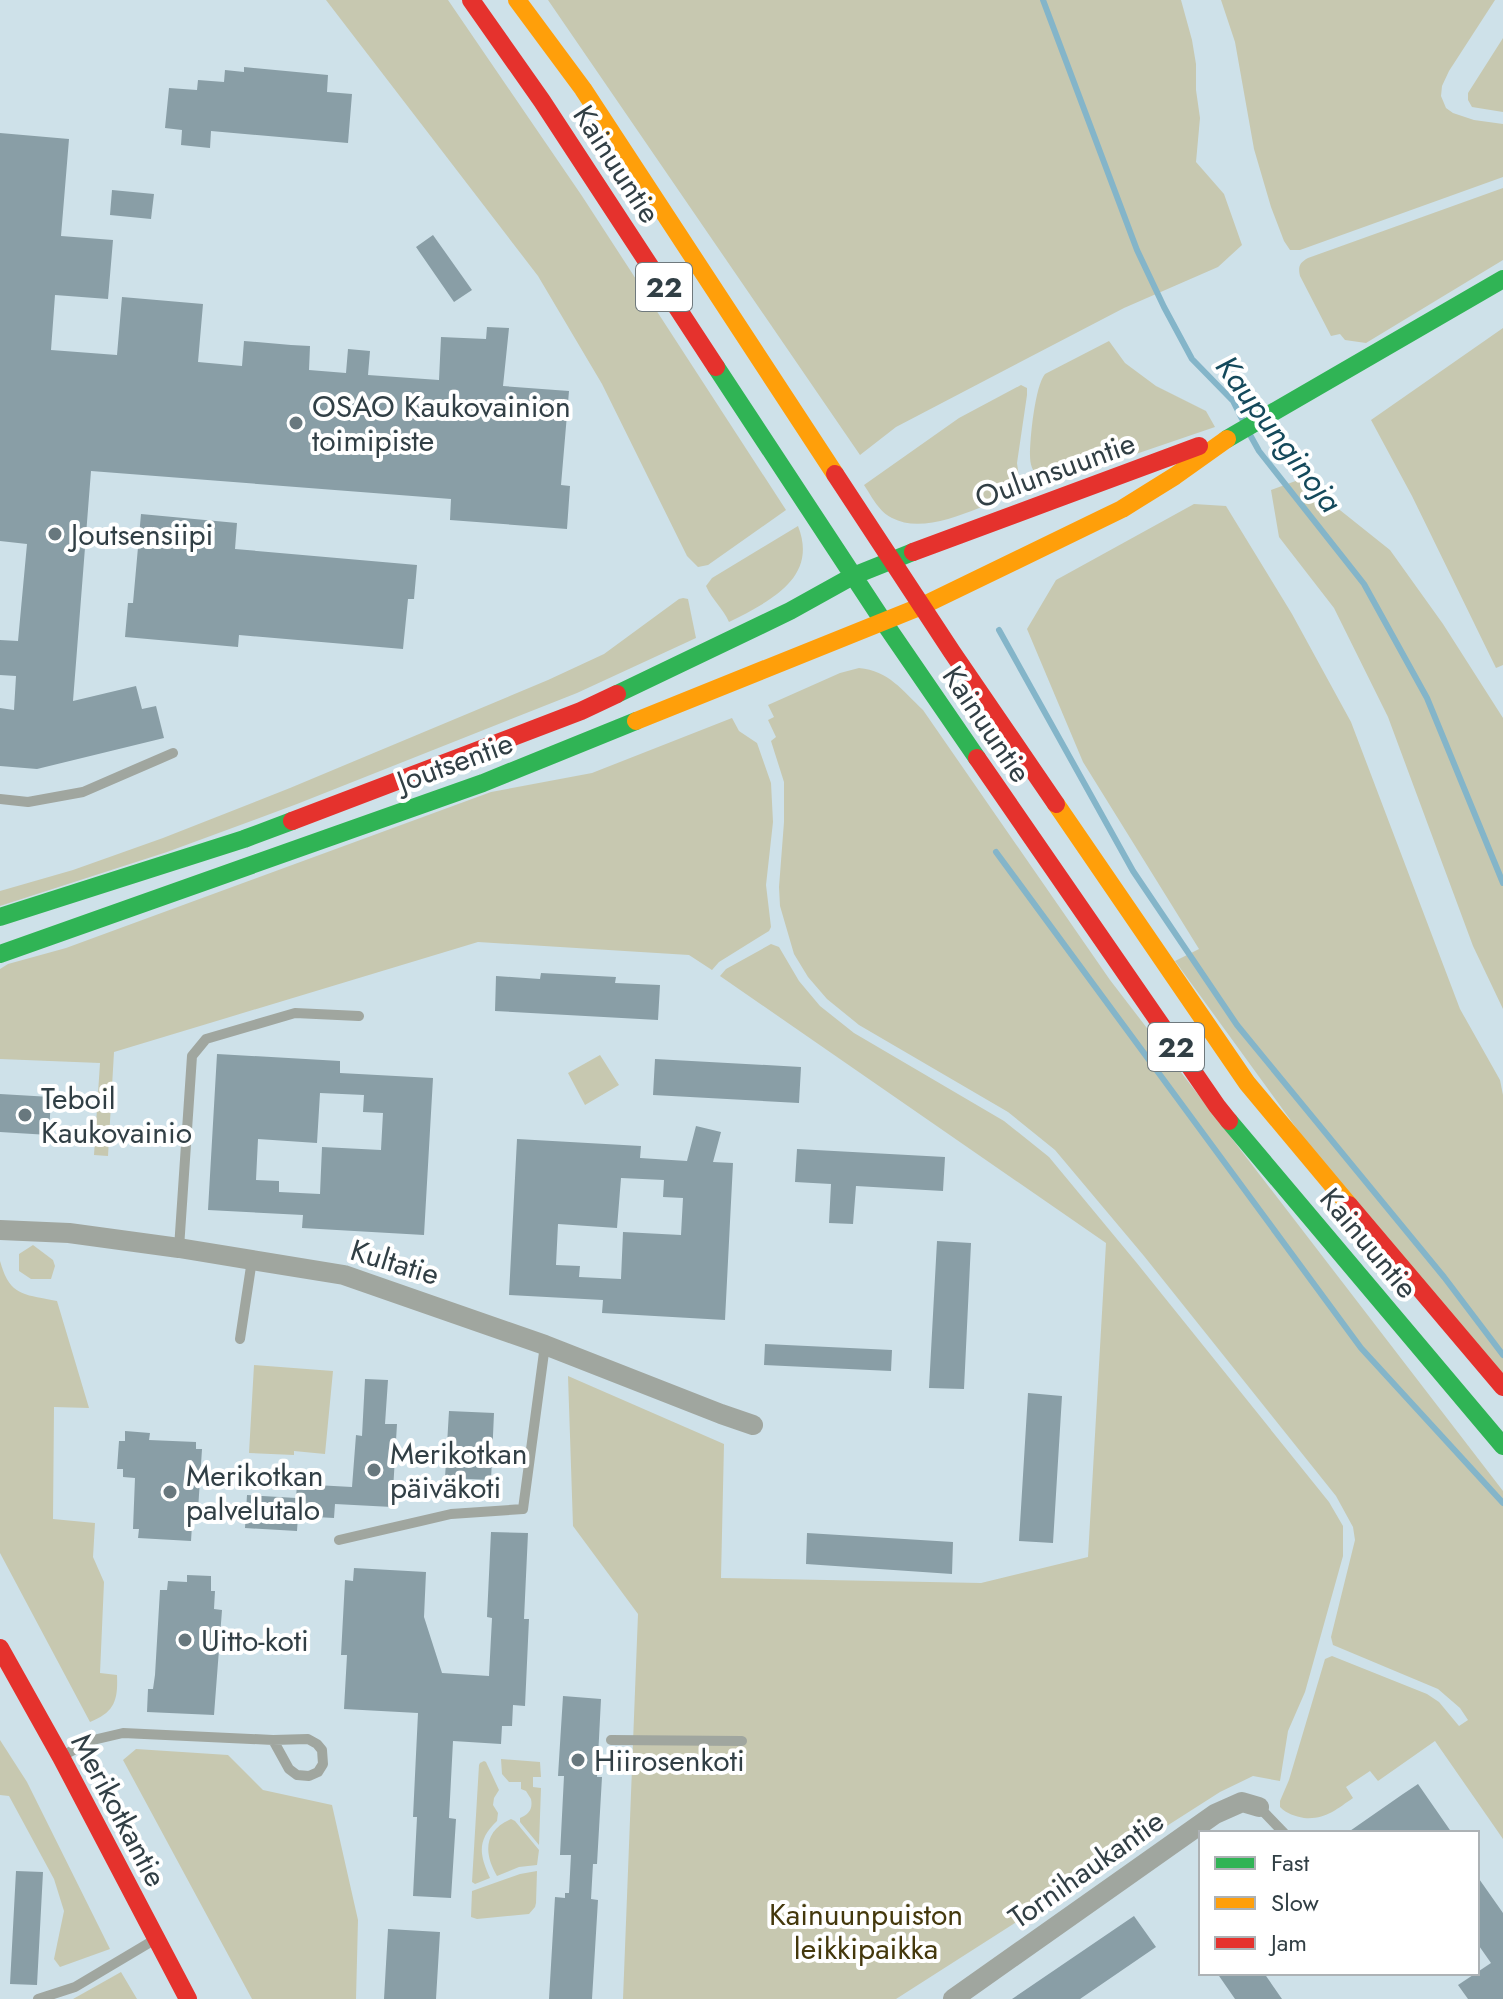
<svg xmlns="http://www.w3.org/2000/svg" width="1503" height="1999" viewBox="0 0 1503 1999" font-family="Jost,sans-serif">
<style>
.green{fill:#c7c8b0}
.lines{fill:none;stroke-linecap:round;stroke-linejoin:round}
.stream{stroke:#84b5c9;stroke-width:6}
.building{fill:#899ea6;fill-rule:evenodd}
.lane{stroke:#a0a69f;stroke-width:10}
.street{stroke:#a0a69f;stroke-width:20}
.fast{stroke:#30b455;stroke-width:18}
.slow{stroke:#ff9f0a;stroke-width:18}
.jam{stroke:#e5322d;stroke-width:18}
.poi-dot{fill:#68787e;stroke:#fff;stroke-width:3}
.labels{text-anchor:middle;dominant-baseline:central;stroke-width:8;stroke-linejoin:round;paint-order:stroke}
.shield{fill:#fff;stroke:#6f797d;stroke-width:2}
.shield-label{font-size:28px;font-weight:bold;fill:#313f45}
.street-label{font-size:30px;fill:#313f45;stroke:#fff}
.poi-label{font-size:30px;fill:#313f45;stroke:#fff;text-anchor:start}
.park-label{font-size:30px;fill:#44380c;stroke:#fff}
.water-label{font-size:32px;font-style:italic;fill:#14495b;stroke:#fff}
</style>
<rect width="100%" height="100%" fill="#cee1e9"/>
<path class="green" d="M326,0H448L582,196L786,510L708,565L698,567L687,556L602,384L538,276Z
M548,0H1181L1192,40L1196,64V90L1200,118L1196,162L1224,194L1242,245L1218,267L1124,308L896,427L860,455Z
M1221,0H1495L1449,71L1442,86L1441,96L1446,108L1453,113L1474,120L1503,124V177L1300,250H1290L1284,241L1271,207L1254,149L1235,42Z
M1503,38V112L1472,107L1468,100V93Z
M1503,188V260L1366,343L1345,340L1340,334L1331,336L1300,276C1298,267 1299,263 1308,258Z
M1503,328V665L1496,668L1412,496L1371,420Z
M1109,341L1125,363L1156,386L1206,411L1215,427L1089,470L1039,478C1032,471 1030,464 1030,455C1030,438 1035,386 1045,374Z
M1021,385L1027,388V395L1017,463L1019,478L1012,495C978,507 926,536 892,518C879,512 872,497 864,485L959,418Z
M1301,479L1390,550L1443,624L1503,718V1009L1473,946L1388,717L1334,608L1279,537L1271,490Z
M1194,504L1226,506L1292,614L1351,722L1460,1009L1500,1080L1503,1095V1377L1305,1140L1175,961L1199,949L1083,762L1027,629L1056,580Z
M798,526C819,579 768,602 729,622C723,608 712,600 706,586L712,578Z
M683,598L688,599L696,638L577,693L297,804L167,852L0,906V891L73,870L163,838L290,788L548,680L604,654L679,599Z
M859,668C889,671 902,690 923,710L1110,980L1503,1491V1839L1435,1741L1378,1781L1370,1771L1346,1787L1353,1798C1337,1809 1325,1820 1304,1818C1295,1816 1287,1814 1280,1807V1801L1289,1780L1325,1659L1332,1656L1427,1694L1439,1702L1459,1726L1468,1720L1460,1708L1438,1689L1333,1645L1331,1637L1355,1540L1353,1527L1336,1496L1144,1256L1055,1150L1008,1112L859,1025L827,999L808,977L794,954L780,906L779,887L784,822V782L771,741L776,737L768,720L774,717L768,705L840,673Z
M732,718L739,731L757,743L771,783L773,822L766,885L771,927L769,931L719,962L712,970L689,955L478,942L114,1052L108,1156L94,1155L100,1063L0,1059V969L8,964L66,948L491,792L592,773Z
M771,944L779,947L799,981L820,1006L854,1033L1004,1121L1049,1157L1136,1262L1329,1502L1343,1526V1556L1305,1692L1288,1731L1280,1781L1253,1776L1220,1792L896,1999H623L638,1614L573,1526L568,1376L724,1444L721,1578L981,1583L1088,1557L1106,1243L720,976L726,969Z
M600,1055L619,1085L585,1105L568,1073Z
M33,1245L53,1260L55,1266L51,1279H31L19,1271V1254Z
M0,1261C10,1297 24,1294 57,1301L89,1408L54,1407L53,1519L95,1523L93,1557L104,1582L100,1673L117,1675C118,1700 115,1712 90,1722L0,1553Z
M254,1365L333,1371L325,1454L294,1451V1455L249,1453Z
M0,1740L27,1782L110,1949L60,1967L54,1959L64,1911L54,1879L9,1796L0,1795Z
M136,1749L228,1755L263,1790L332,1805L358,1920L356,1999H252L123,1760Z
M501,1759L540,1762L541,1777H533V1787L541,1788L539,1845L520,1822V1818C529,1814 533,1809 531,1799L526,1791L521,1789V1782H509L502,1774Z
M484,1761L486,1762L499,1790L494,1798L493,1805L498,1813L497,1821C477,1840 479,1854 490,1878L475,1884L472,1882L479,1765L480,1763Z
M511,1819L515,1821L539,1850L537,1865L519,1867L497,1876C484,1854 483,1831 511,1819Z
M537,1871L536,1903L535,1907L529,1914L477,1919L471,1917L472,1891L520,1874Z
M121,1972L137,1999H73Z"/>
<g class="lines">
<path class="stream" d="M1043,0L1137,250L1164,307L1192,359L1233,401L1242,419
M1249,433L1259,451L1364,584L1427,698L1503,883
M999,630L1133,871L1237,1025L1444,1277L1503,1355
M996,852L1361,1348L1503,1503"/>
</g>
<path class="building" d="M244,67L328,75L327,92L352,94L348,143L211,131L210,148L181,145L182,130L165,128L169,88L197,90L198,80L224,82L225,70L244,72Z
M0,133L69,139L61,236L113,240L108,299L55,295L51,350L117,355L122,297L203,304L198,362L242,366L244,341L291,345L310,346L309,370L346,373L348,349L370,351L368,375L439,380L441,337L486,339L487,327L509,328L503,386L569,391L561,485L570,486L567,529L450,520L451,499L91,471L73,701L136,686L142,709L156,706L164,738L37,769L0,766V708L14,710L16,676L0,675V640L18,641L27,544L0,541Z
M112,190L154,194L151,219L110,215Z
M433,235L472,290L454,302L416,247Z
M141,514L237,523L235,549L417,565L414,599H408L403,649L239,635L238,647L125,637L128,603H133Z
M541,973L616,977L615,983L660,985L658,1020L495,1011L496,976L540,979Z
M217,1054L340,1061V1073L433,1078L424,1235L302,1228L303,1215L208,1210ZM320,1093L364,1095L363,1112L383,1113L381,1150L322,1147L320,1194L279,1192V1181L256,1180L258,1139L317,1143Z
M655,1059L801,1067L799,1103L653,1095Z
M0,1094L51,1097L49,1135L0,1132Z
M696,1126L721,1132L713,1162L733,1163L725,1320L602,1313L603,1300L509,1295L517,1139L641,1146L640,1158L687,1161ZM621,1178L664,1180L663,1197L683,1198L681,1235L623,1232L621,1279L579,1277L580,1266L556,1265L558,1224L617,1228Z
M797,1149L945,1157L943,1191L856,1186L853,1224L829,1223L831,1184L795,1182Z
M937,1241L971,1243L964,1389L929,1388Z
M765,1344L892,1350L891,1371L764,1365Z
M365,1379L388,1380L385,1424H397L392,1507L335,1504L334,1518L298,1516L297,1531L245,1528L247,1495L296,1498L297,1484L352,1487L356,1435L362,1436Z
M1028,1393L1062,1396L1053,1543L1019,1541Z
M449,1411L494,1413L491,1480L445,1478Z
M125,1431L150,1433L149,1440L196,1442V1449H202L198,1510L193,1509L191,1541L138,1538L139,1529H133L135,1478L123,1477V1469H117L119,1441H125Z
M491,1532L528,1533L524,1619H529L525,1706L513,1705L512,1726H502L501,1744L453,1741L449,1818L456,1819L451,1898L413,1896L417,1817H413L418,1713L344,1709L347,1655H341L345,1580L353,1581L354,1568L426,1572L424,1617L442,1673L489,1676L492,1618L487,1617Z
M807,1533L953,1542L952,1574L806,1564Z
M187,1575L211,1576V1591H215L214,1609L222,1610L214,1715L147,1712L148,1689H153L155,1675L160,1590H167L168,1581L187,1582Z
M563,1696L601,1699L597,1777H602L597,1864H593L591,1899L598,1900L592,1999H549L555,1897L565,1898V1893H569L571,1855H560L564,1776H558Z
M1418,1784L1452,1833H1347L1403,1794Z
M16,1871L43,1872L37,1985L10,1984Z
M1477,1876L1503,1913V1999H1468L1458,1985L1491,1963L1477,1943Z
M1134,1916L1156,1947L1080,1999H1012Z
M388,1929L440,1932L436,1999H384Z
M1217,1973H1264L1282,1999H1235Z"/>
<g class="lines">
<path class="lane" d="M0,799L28,802L83,792L173,753
M179,1248L192,1056L206,1039L295,1013L359,1016
M240,1339L252,1260
M339,1540L451,1514L523,1509L545,1345
M611,1740L742,1741
M62,1756L93,1740L123,1733L273,1740L308,1739L317,1744L322,1750L323,1764L318,1772L309,1776L297,1775L289,1769L273,1740
M1259,1807L1284,1833
M38,1999L75,1987L154,1940"/>
<path class="street" d="M0,1230L69,1233L179,1248L344,1275L545,1345L721,1414L753,1425
M953,1999L1215,1814L1242,1802L1259,1807"/>
<path class="fast" d="M716,367L883,621L977,758
M1227,439L1503,279
M617,694L790,611L853,576L913,552
M0,917L244,839L292,821
M0,954L483,783L636,721
M1229,1121L1503,1446"/>
<path class="slow" d="M517,0L583,89L835,474
M636,721L922,606L1122,509L1175,476L1227,439
M1056,804L1247,1083L1349,1205"/>
<path class="jam" d="M471,0L542,101L716,367
M835,474L952,652L1056,804
M913,552L1199,446
M977,758L1217,1106L1229,1121
M292,821L581,711L617,694
M1349,1205L1503,1387
M0,1648L61,1757L188,1999"/>
</g>
<g class="poi-dot">
<circle cx="296" cy="423" r="8"/>
<circle cx="55" cy="534" r="8"/>
<circle cx="25" cy="1115" r="8"/>
<circle cx="374" cy="1470" r="8"/>
<circle cx="170" cy="1492" r="8"/>
<circle cx="185" cy="1640" r="8"/>
<circle cx="578" cy="1760" r="8"/>
</g>
<g class="labels">
<g class="shield">
<rect x="636" y="263" width="56" height="48" rx="6"/>
<rect x="1148" y="1023" width="56" height="48" rx="6"/>
</g>
<g class="shield-label">
<text x="664" y="287">22</text>
<text x="1176" y="1047">22</text>
</g>
<g class="street-label">
<text transform="translate(617 164) rotate(57)">Kainuuntie</text>
<text transform="translate(1055 470) rotate(-20)">Oulunsuuntie</text>
<text transform="translate(987 724) rotate(56)">Kainuuntie</text>
<text transform="translate(455 762) rotate(-20)">Joutsentie</text>
<text transform="translate(1369 1243) rotate(50)">Kainuuntie</text>
<text transform="translate(395 1262) rotate(17)">Kultatie</text>
<text transform="translate(119 1810) rotate(62)">Merikotkantie</text>
<text transform="translate(1086 1869) rotate(-35)">Tornihaukantie</text>
</g>
<g class="poi-label">
<text x="312" y="406">OSAO Kaukovainion<tspan x="312" dy="34">toimipiste</tspan></text>
<text x="71" y="534">Joutsensiipi</text>
<text x="41" y="1098">Teboil<tspan x="41" dy="34">Kaukovainio</tspan></text>
<text x="390" y="1453">Merikotkan<tspan x="390" dy="34">päiväkoti</tspan></text>
<text x="186" y="1475">Merikotkan<tspan x="186" dy="34">palvelutalo</tspan></text>
<text x="201" y="1640">Uitto-koti</text>
<text x="594" y="1760">Hiirosenkoti</text>
</g>
<g class="park-label">
<text x="866" y="1914">Kainuunpuiston<tspan x="866" dy="34">leikkipaikka</tspan></text>
</g>
<g class="water-label">
<text transform="translate(1279 434) rotate(53)">Kaupunginoja</text>
</g>
</g>
<rect x="1199" y="1831" width="280" height="144" fill="#ffffff" stroke="#adb2b5" stroke-width="2"/>
<rect x="1215" y="1857" width="40" height="12" fill="#30b455" stroke="#adb2b5" stroke-width="2"/>
<text x="1271" y="1871" font-size="24" fill="#313f45">Fast</text>
<rect x="1215" y="1897" width="40" height="12" fill="#ff9f0a" stroke="#adb2b5" stroke-width="2"/>
<text x="1271" y="1911" font-size="24" fill="#313f45">Slow</text>
<rect x="1215" y="1937" width="40" height="12" fill="#e5322d" stroke="#adb2b5" stroke-width="2"/>
<text x="1271" y="1951" font-size="24" fill="#313f45">Jam</text>
</svg>
